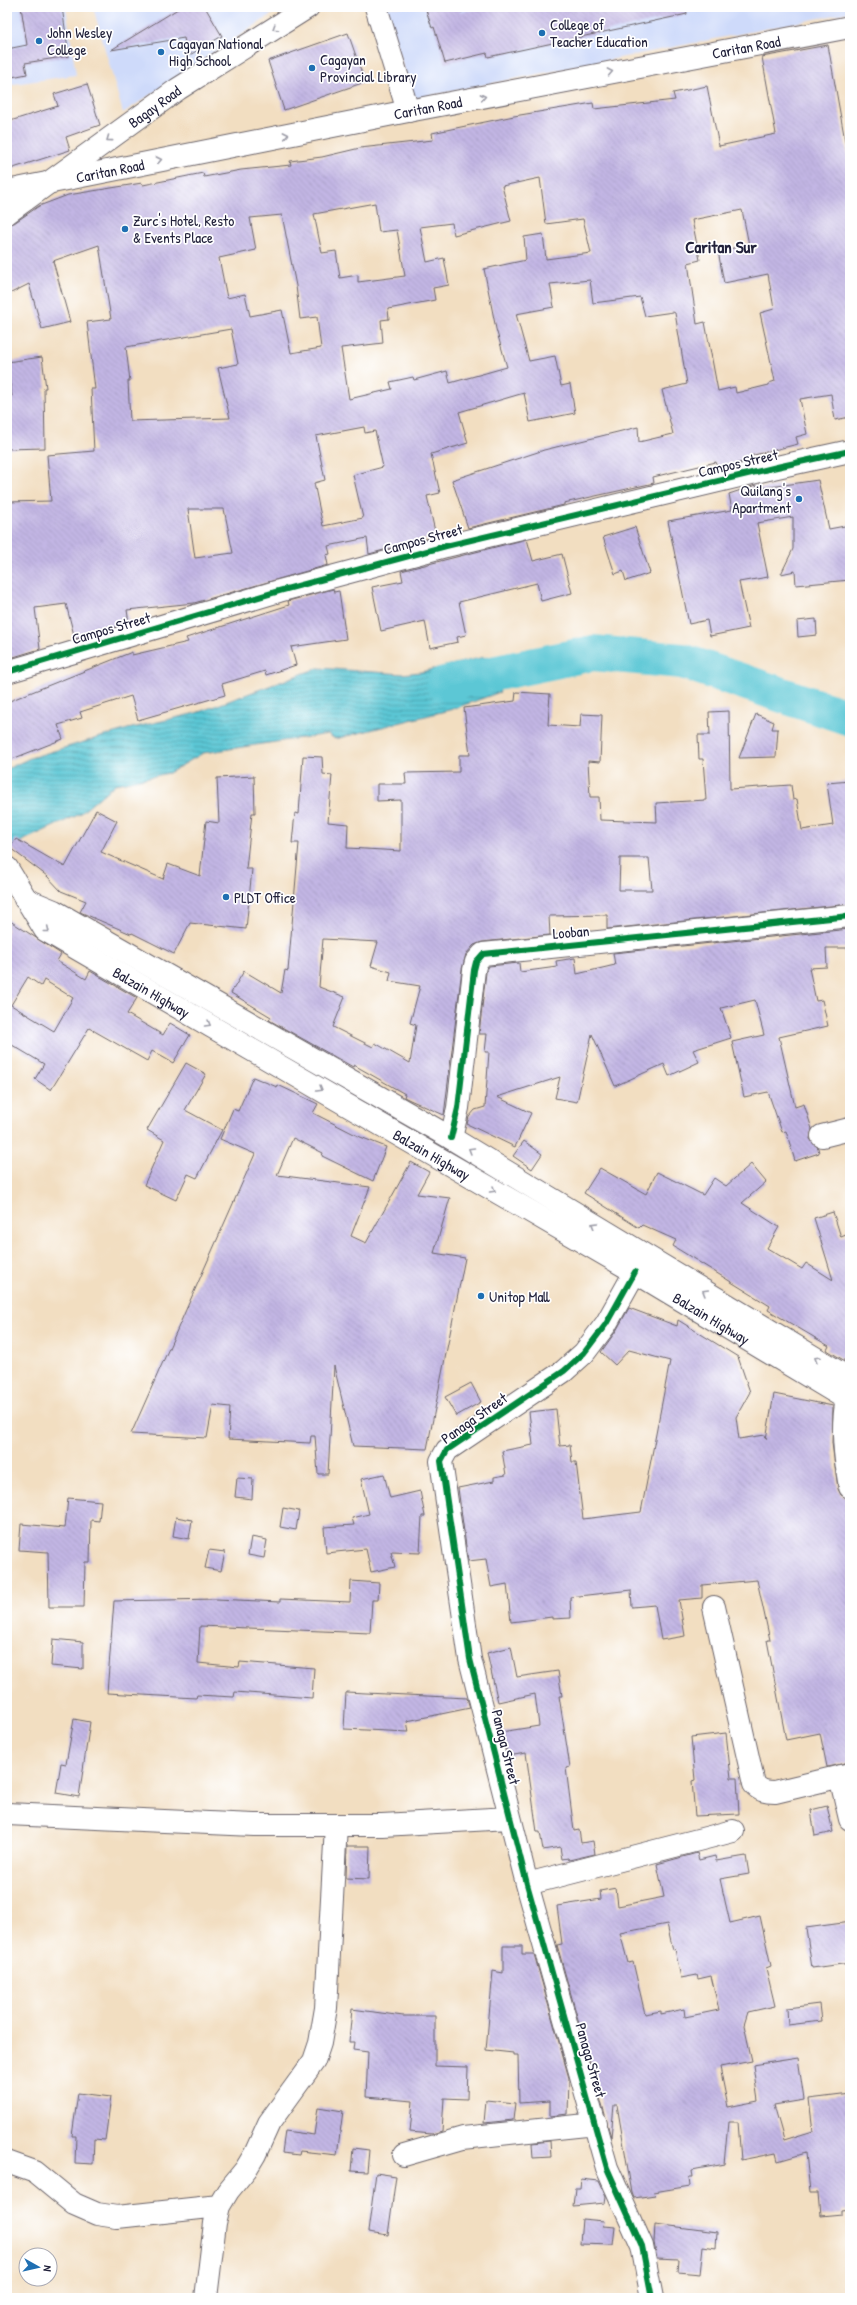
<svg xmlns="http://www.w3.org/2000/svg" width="857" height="2305" viewBox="0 0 857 2305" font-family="'Patrick Hand',sans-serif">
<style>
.built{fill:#cedafa}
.water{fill:url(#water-rules);stroke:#3f7488}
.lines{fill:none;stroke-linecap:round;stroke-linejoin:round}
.river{stroke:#5cc7d5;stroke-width:36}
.building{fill:url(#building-back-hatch);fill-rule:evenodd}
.minor-casing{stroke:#6b646a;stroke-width:24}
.major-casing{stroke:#6b646a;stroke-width:24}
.minor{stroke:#fff;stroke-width:22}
.major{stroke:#fff;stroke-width:22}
.cycleway-casing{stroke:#fff;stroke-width:8}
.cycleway{stroke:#00873e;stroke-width:6}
.oneway{stroke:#9c9ca7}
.poi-dot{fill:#1f6fb2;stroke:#fff;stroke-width:1.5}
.labels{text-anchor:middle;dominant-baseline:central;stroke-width:3.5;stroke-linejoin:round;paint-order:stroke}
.poi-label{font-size:15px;fill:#22223b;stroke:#fff;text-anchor:start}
.street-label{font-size:15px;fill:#22223b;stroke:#fff}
.quarter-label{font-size:17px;font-weight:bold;fill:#22223b;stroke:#fff}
</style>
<defs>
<pattern id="water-rules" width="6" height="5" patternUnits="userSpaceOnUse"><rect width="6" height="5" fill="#5cc7d5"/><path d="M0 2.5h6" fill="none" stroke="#4ca1ae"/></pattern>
<pattern id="building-back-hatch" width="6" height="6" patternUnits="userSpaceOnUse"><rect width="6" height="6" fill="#c2b6e4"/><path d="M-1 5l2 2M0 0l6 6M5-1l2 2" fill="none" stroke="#a69cc4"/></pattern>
</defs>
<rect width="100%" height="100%" fill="#fff"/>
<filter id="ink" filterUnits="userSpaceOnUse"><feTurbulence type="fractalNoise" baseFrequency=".025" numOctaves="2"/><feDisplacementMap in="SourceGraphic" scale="8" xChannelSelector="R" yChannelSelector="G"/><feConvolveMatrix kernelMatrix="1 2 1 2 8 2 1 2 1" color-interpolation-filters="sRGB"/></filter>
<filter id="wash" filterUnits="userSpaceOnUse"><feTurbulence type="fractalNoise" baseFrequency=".012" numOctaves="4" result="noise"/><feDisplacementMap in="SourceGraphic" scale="16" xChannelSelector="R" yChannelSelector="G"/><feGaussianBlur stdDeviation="0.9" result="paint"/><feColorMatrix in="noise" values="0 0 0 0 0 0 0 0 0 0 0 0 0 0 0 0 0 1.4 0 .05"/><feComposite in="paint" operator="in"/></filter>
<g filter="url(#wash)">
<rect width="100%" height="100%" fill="#f2dec1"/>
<path class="built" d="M7,7H66L76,75L7,85Z
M93,7H283L123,113Z
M385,7H850V12L413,99Z"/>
<path class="water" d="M484,657L500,692L453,709L335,739L328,734L203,753L169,773L115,784L80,814L7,848V769L30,758L128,729L196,713L318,668L402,674L421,672Z"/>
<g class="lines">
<path class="river" d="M444,684L593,653L682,661L850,718"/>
</g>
<g id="blocks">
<path class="building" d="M21,7H62L69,56L25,63L27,74L7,78V49L27,45Z
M181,7H205L222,36L188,56L184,38L111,50Z
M425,7H459L461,12L486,7H686L687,14L488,57L487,53L445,63L434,27L432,28Z
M348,33L365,82L284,110L268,61Z
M828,45L850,169V359L848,360L850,375V417L835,420L831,394L800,399L807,434L796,437L798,444L750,456L751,460L718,468L716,462L653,477L654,483L564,503V505L468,528L452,480L544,450L638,427L639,442L673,434L662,390L687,384L675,313L673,312L645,316L640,297L593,303L590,280L550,284L554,307L516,314L529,361L555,356L561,386L570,384L575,413L530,422L524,393L459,412L468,443L431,454L440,493L427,496L436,536L369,554L367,538L328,546L330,554L326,555L328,565L194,603L127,610L129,623L75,639L66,604L35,608L40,649L7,659V502L51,501L47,455L94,451L91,389H95L87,322L111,319L99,245L53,261L70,322L42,329L29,284L7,295V225L14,223L39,206L68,195L142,183L143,185L203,173L204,177L241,170L291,165L290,161L322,157L360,148L433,140L432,133L514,116L593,103L594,109L675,100L673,93L707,86L719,146L776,134L762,57ZM540,178L546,224L583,219L591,253L546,259L543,234L524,237L526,260L484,269L496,329L507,367L450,383L447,371L414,380L413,377L390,382L392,389L349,399L341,348L383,343L381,320L389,319L388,309L435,300L433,288L449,285L444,258L427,262L420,227L452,223L454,235L511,221L502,186ZM375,203L379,232L397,230L405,276L358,282V275L340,278L336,251L322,253L314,214ZM742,210L749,245L718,251L724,283L768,274L774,309L760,313L775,381L769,383V385L736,393L735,387L718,391L705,322L697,324L688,263L700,260L692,220ZM282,215L296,286L300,319L317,317L321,348L291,353L282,310L250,316L245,294L227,298L219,258L256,250L250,218ZM231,329L238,364L218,368L230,418L130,421L128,381H130L126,347ZM364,427L365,433L375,431L383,467L353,475L363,518L323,526L314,483L325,480L316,436ZM188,509H224L233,553L195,558Z
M87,84L100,125L66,137L70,150L7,170V122L58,106L54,94Z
M42,357L46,388H44L45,448L7,449V396H12L7,362Z
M818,480L829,529L850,525V580L796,585L795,571L781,574L793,549V517L757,523L768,577L739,582L749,628L710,636L707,620L689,624L668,521L732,510L729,494L756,485L757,489Z
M635,527L650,573L626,581L623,571L615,574L603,537Z
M527,539L533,561L562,554L572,593L541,601L537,583L459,602L466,635L457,637L458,642L430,648L425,621L381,631L372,587L403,581L401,571Z
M333,589L334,592L339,591L346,639L291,647L296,665L266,675L265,671L222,684L225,695L138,720L131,696L80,712L82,718L58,725L63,739L7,761V702L132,652V655L188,642L186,638L289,605L288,601Z
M816,619L817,635L798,637L797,621Z
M516,692L550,694L548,725L580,727L581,714L602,715L600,762L588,761L590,797H599L600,820L657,822L656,803L706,800L703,759H699L698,735H710L709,712L729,711L730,789L791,785L793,800L797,799L802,830L833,825L827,783L850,781V904L607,929V915L549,916L550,935L482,942L474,945L466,954L462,969L444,1115L410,1100L404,1097L405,1094L354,1065L353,1067L269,1020L271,1017L231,993L244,971L281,993L285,970L288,971L299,843H292L295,813L299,814L303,756L322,757L323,774L332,775L328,822L348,824L347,848L401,851V800L377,801V784H406L405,773L459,772V755H470L464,708L515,701ZM620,858H649L652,890H619ZM323,939L378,942L371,966L391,972L389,981L420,986L410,1023L416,1025L410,1063L375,1043L373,1047L333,1027L345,997L319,987Z
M756,714L774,722L772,729H778L776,757L739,758Z
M254,776L255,813H252L246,869H252L246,929L190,923L174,954L132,933L131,934L80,912L86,901L61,891L47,876L10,848L16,839L65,867L96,810L117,821L101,852L163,879L168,864L200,876L206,821L219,823L217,778Z
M7,919L61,954L57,961L86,979L90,971L137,998L127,1014L163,1035L170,1023L190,1035L173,1063L152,1051L147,1061L89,1028L51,1090L35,1079L44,1064L7,1042ZM28,977L41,986L44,980L73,998L54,1031L11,1005Z
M850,929V948H826L827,967L809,968L816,1001L822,1000L828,1026L779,1037L795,1107L804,1104L812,1129L810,1139L818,1148L819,1153L795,1161L786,1131L782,1132L768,1092L744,1097L732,1042L764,1035L755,1000L721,1008L731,1038L693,1050L699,1062L669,1076L664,1064L615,1086L592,1034L577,1102L555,1098L560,1077L497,1097L531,1113L515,1147L467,1124L469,1117L475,1110L485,1107L489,1052H485L487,1034H479L486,972L489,966L519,963L520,972L557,967L556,961L575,958L577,974L615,965L613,953Z
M186,1063L206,1074L185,1110L222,1130L197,1178L188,1174L176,1200L144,1185L164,1140L147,1130Z
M253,1077L277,1087L278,1085L318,1104L313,1113L358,1136L386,1147L373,1181L322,1156L323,1153L293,1138L277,1175L370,1187L351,1236L366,1243L411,1162L429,1172L417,1194L450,1198L434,1253L465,1258L427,1449L353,1446L334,1366L328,1474H318L315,1436H311L310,1443L228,1439L230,1407L213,1405L207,1438L131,1434L255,1154L220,1139L233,1109L238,1111Z
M524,1141L542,1154L532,1169L513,1156Z
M751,1164L766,1182L742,1203L779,1227L767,1248L802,1269L806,1263L833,1280L814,1218L833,1212L841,1237L846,1235L850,1248V1364L827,1350L829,1346L768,1310L770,1306L673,1246L676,1240L642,1225L639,1228L584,1193L600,1168L646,1194L657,1172L703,1195L714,1178L726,1186Z
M629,1308L677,1326L678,1320L738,1357L750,1392L736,1417L739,1439L765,1435L766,1439L774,1394L833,1406L832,1443L838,1489L841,1495L850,1499V1762L827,1767L820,1733L786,1740L767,1640H770L757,1580L702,1585V1598L679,1600L685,1636L661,1640L655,1605L632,1607L631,1590L570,1597L571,1618L552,1619V1617L511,1622L507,1584L491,1587L486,1559L468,1561L458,1488L494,1481V1477L506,1475L502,1451L533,1445L529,1412L556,1409L560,1446L570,1445L572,1462H576L583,1519L641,1512L670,1361L629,1350L615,1365L601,1352L616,1331Z
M471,1383L481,1402L456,1416L445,1397Z
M384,1474L390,1498L420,1491L425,1516H422L420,1553L391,1552L395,1567L371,1572L366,1549L326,1553L324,1527L354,1525L352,1518L369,1514L361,1479Z
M237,1478L253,1479L252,1499L235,1497Z
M68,1498L101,1501L99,1521L91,1520L90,1562H85L84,1607H49L48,1552L19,1550L21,1524L65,1528Z
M283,1508L299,1511L296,1530L280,1527Z
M176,1517L192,1520L189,1539L173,1536Z
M251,1537L267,1540L264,1558L248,1555Z
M209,1550L225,1552L221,1571L205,1568Z
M351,1581L379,1583L378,1600H372L370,1633L200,1626L198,1663L239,1667L240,1662L314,1668L312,1698L235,1692L234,1697L197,1695L196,1698L107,1693L114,1601L216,1599L280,1602V1599L350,1602Z
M53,1639L83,1642V1669L51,1666Z
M511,1647L517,1677L558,1671L562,1696H559L570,1767L566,1768L574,1831L579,1830L581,1843L593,1841L595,1854L569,1860L568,1858L562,1859L560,1847L543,1850L540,1832H537L526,1753L508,1756L501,1732L539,1726L535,1694L498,1702L487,1653Z
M346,1692L467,1698L470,1708L407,1721L409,1732L344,1729Z
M74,1719L90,1722L79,1797L56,1793L61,1763L66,1764Z
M726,1733L731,1778H737L739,1814L695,1816L692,1781L695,1780L691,1737Z
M827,1806L833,1832L815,1836L811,1810Z
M347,1846H370L369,1879L346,1878Z
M697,1853L699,1860L715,1856L716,1861L746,1856L749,1874L720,1879L730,1923L760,1916L771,1966L766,1968L775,2006L748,2012L744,2025L752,2061L720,2067L728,2107L758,2101L753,2065L798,2058L804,2100L774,2105L784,2140L813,2131L809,2099L850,2094V2209L842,2210V2214L820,2216L818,2192H810L806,2153L778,2161L776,2153L741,2160L738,2122H728L724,2164L692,2170L693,2177H689L690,2186L654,2192L655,2195L634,2198L632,2193L617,2105H614L611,2137L557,1945L562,1944L557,1906L601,1899L600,1891L616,1888L618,1906L664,1897L657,1864ZM667,1924L673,1950L675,1949L681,1978L697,1975L698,1979L711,1976L719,2010L685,2017L684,2009L661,2014V2011L645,2014L633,1962L628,1963L620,1933Z
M850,1922V1963L812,1968L806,1928Z
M503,1946H522V1954H534L569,2078L568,2114L550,2116V2101L519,2103L518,2055H513V2053L486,2050L493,1971L503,1973Z
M819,2004L821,2021L788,2025L787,2008Z
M352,2009L403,2016H435V2066L468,2067L467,2099L444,2098L442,2131L432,2134L410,2132L413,2101L366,2097L368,2052L353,2050L354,2042H349Z
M78,2093L111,2097L105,2140L94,2139L93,2164L75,2163L76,2136H72Z
M486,2100L515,2103L513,2120L484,2123Z
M318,2107L343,2111L337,2155L300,2151L299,2155L282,2153L285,2131L314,2135Z
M550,2141L551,2157L533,2158L532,2143Z
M353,2148L369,2150L367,2172L351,2171Z
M376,2173L396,2176L388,2235L368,2232Z
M581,2179L599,2181L606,2196L605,2203L573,2206L575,2188H580Z
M582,2219L604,2221L603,2226L615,2227L613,2245L580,2244Z
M655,2224L717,2232L716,2248L703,2246L700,2274L678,2272L679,2260L657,2259L654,2243Z"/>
</g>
</g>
<g filter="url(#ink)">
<use href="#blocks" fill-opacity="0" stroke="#6b646a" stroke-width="1"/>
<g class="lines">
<g class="minor-casing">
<path id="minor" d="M376,7L408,111
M7,672L279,591L446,546L777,467L850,451
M822,1136L850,1129
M451,1138L458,1108L474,970L476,962L483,954L850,916
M635,1272L606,1324L584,1353L564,1371L447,1450L441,1461L470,1659L527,1884L607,2168L642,2246L652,2298
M847,1399C841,1428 845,1458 850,1487
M714,1607L754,1784C760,1791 766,1792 775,1792L850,1774
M840,1776L850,1819
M7,1814L254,1825H382L510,1818
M527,1884L733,1831
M404,2155L463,2138L596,2124
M7,2162L35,2172L74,2204L97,2214L117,2217L219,2206
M206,2298L215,2223L219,2206L228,2191L246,2169L255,2154L269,2123L314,2061L320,2043L326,2008L336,1825"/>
</g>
<g class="major-casing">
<g id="major">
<path id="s1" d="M7,191L408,111L850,27"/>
<path id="s2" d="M7,213L178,89L308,7"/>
<path id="s3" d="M7,868L45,930L635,1272L850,1401"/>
<path d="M25,899L54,911L451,1138L850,1379"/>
</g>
</g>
<use href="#minor" class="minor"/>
<use href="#major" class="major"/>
<g class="cycleway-casing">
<path id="cycleway" d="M7,672L279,591L446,546L777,467L850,451
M451,1138L458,1108L474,970L476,962L483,954L850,916
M635,1272L606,1324L584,1353L564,1371L447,1450L441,1461L470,1659L527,1884L607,2168L642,2246L652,2298"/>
</g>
<use href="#cycleway" class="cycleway"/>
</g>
<defs><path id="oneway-chevron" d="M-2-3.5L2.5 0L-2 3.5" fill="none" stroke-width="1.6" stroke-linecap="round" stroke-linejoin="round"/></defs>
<g class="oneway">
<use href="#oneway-chevron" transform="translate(275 28) rotate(148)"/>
<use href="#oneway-chevron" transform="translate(610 72) rotate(-11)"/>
<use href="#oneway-chevron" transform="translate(483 97) rotate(-11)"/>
<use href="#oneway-chevron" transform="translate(286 135) rotate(-11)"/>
<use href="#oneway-chevron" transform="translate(109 139) rotate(144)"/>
<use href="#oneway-chevron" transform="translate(159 160) rotate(-11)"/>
<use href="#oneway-chevron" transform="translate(47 930) rotate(39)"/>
<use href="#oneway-chevron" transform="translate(208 1024) rotate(30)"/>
<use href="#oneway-chevron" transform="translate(320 1089) rotate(30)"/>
<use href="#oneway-chevron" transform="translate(471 1150) rotate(-149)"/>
<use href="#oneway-chevron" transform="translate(493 1190) rotate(30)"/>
<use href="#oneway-chevron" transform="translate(594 1225) rotate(-149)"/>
<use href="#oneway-chevron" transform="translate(705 1292) rotate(-149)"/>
<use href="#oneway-chevron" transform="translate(817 1359) rotate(-149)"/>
</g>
</g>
<g class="poi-dot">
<circle cx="542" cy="33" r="4"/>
<circle cx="39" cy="41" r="4"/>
<circle cx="161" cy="52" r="4"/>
<circle cx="312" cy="68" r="4"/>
<circle cx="125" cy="229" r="4"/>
<circle cx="799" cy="499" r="4"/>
<circle cx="226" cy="897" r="4"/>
<circle cx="481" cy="1296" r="4"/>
</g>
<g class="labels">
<g class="poi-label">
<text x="550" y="24">College of<tspan x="550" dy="17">Teacher Education</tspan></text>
<text x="47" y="32">John Wesley<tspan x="47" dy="17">College</tspan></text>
<text x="169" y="43">Cagayan National<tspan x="169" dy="17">High School</tspan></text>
<text x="320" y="59">Cagayan<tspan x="320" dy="17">Provincial Library</tspan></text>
<text x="133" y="220">Zurc's Hotel, Resto<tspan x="133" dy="17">&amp; Events Place</tspan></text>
<text x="791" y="490" text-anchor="end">Quilang's<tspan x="791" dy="17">Apartment</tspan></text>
<text x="234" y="897">PLDT Office</text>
<text x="489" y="1296">Unitop Mall</text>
</g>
<g class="street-label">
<text stroke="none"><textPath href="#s1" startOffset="753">Caritan Road</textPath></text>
<text stroke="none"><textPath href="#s2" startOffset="182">Bagay Road</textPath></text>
<text stroke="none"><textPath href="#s1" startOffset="429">Caritan Road</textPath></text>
<text stroke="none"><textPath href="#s1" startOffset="105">Caritan Road</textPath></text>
<text transform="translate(738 463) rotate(-13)">Campos Street</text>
<text transform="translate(423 539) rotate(-15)">Campos Street</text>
<text transform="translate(111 628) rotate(-16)">Campos Street</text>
<text transform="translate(571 932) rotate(-5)">Looban</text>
<text stroke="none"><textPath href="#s3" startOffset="196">Balzain Highway</textPath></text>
<text stroke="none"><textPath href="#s3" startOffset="520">Balzain Highway</textPath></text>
<text stroke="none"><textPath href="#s3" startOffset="844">Balzain Highway</textPath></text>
<text transform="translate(474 1418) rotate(-35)">Panaga Street</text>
<text transform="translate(506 1747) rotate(76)">Panaga Street</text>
<text transform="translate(591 2060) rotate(74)">Panaga Street</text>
</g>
<g class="quarter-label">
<text x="721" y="246">Caritan Sur</text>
</g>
</g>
<rect width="857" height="2305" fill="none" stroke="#fff" stroke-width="24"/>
<g transform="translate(38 2267) rotate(98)"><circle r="19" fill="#ffffff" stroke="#a7a7b1"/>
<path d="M0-3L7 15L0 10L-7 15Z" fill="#1f6fb2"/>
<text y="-6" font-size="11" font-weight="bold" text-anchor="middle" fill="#22223b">N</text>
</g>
</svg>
